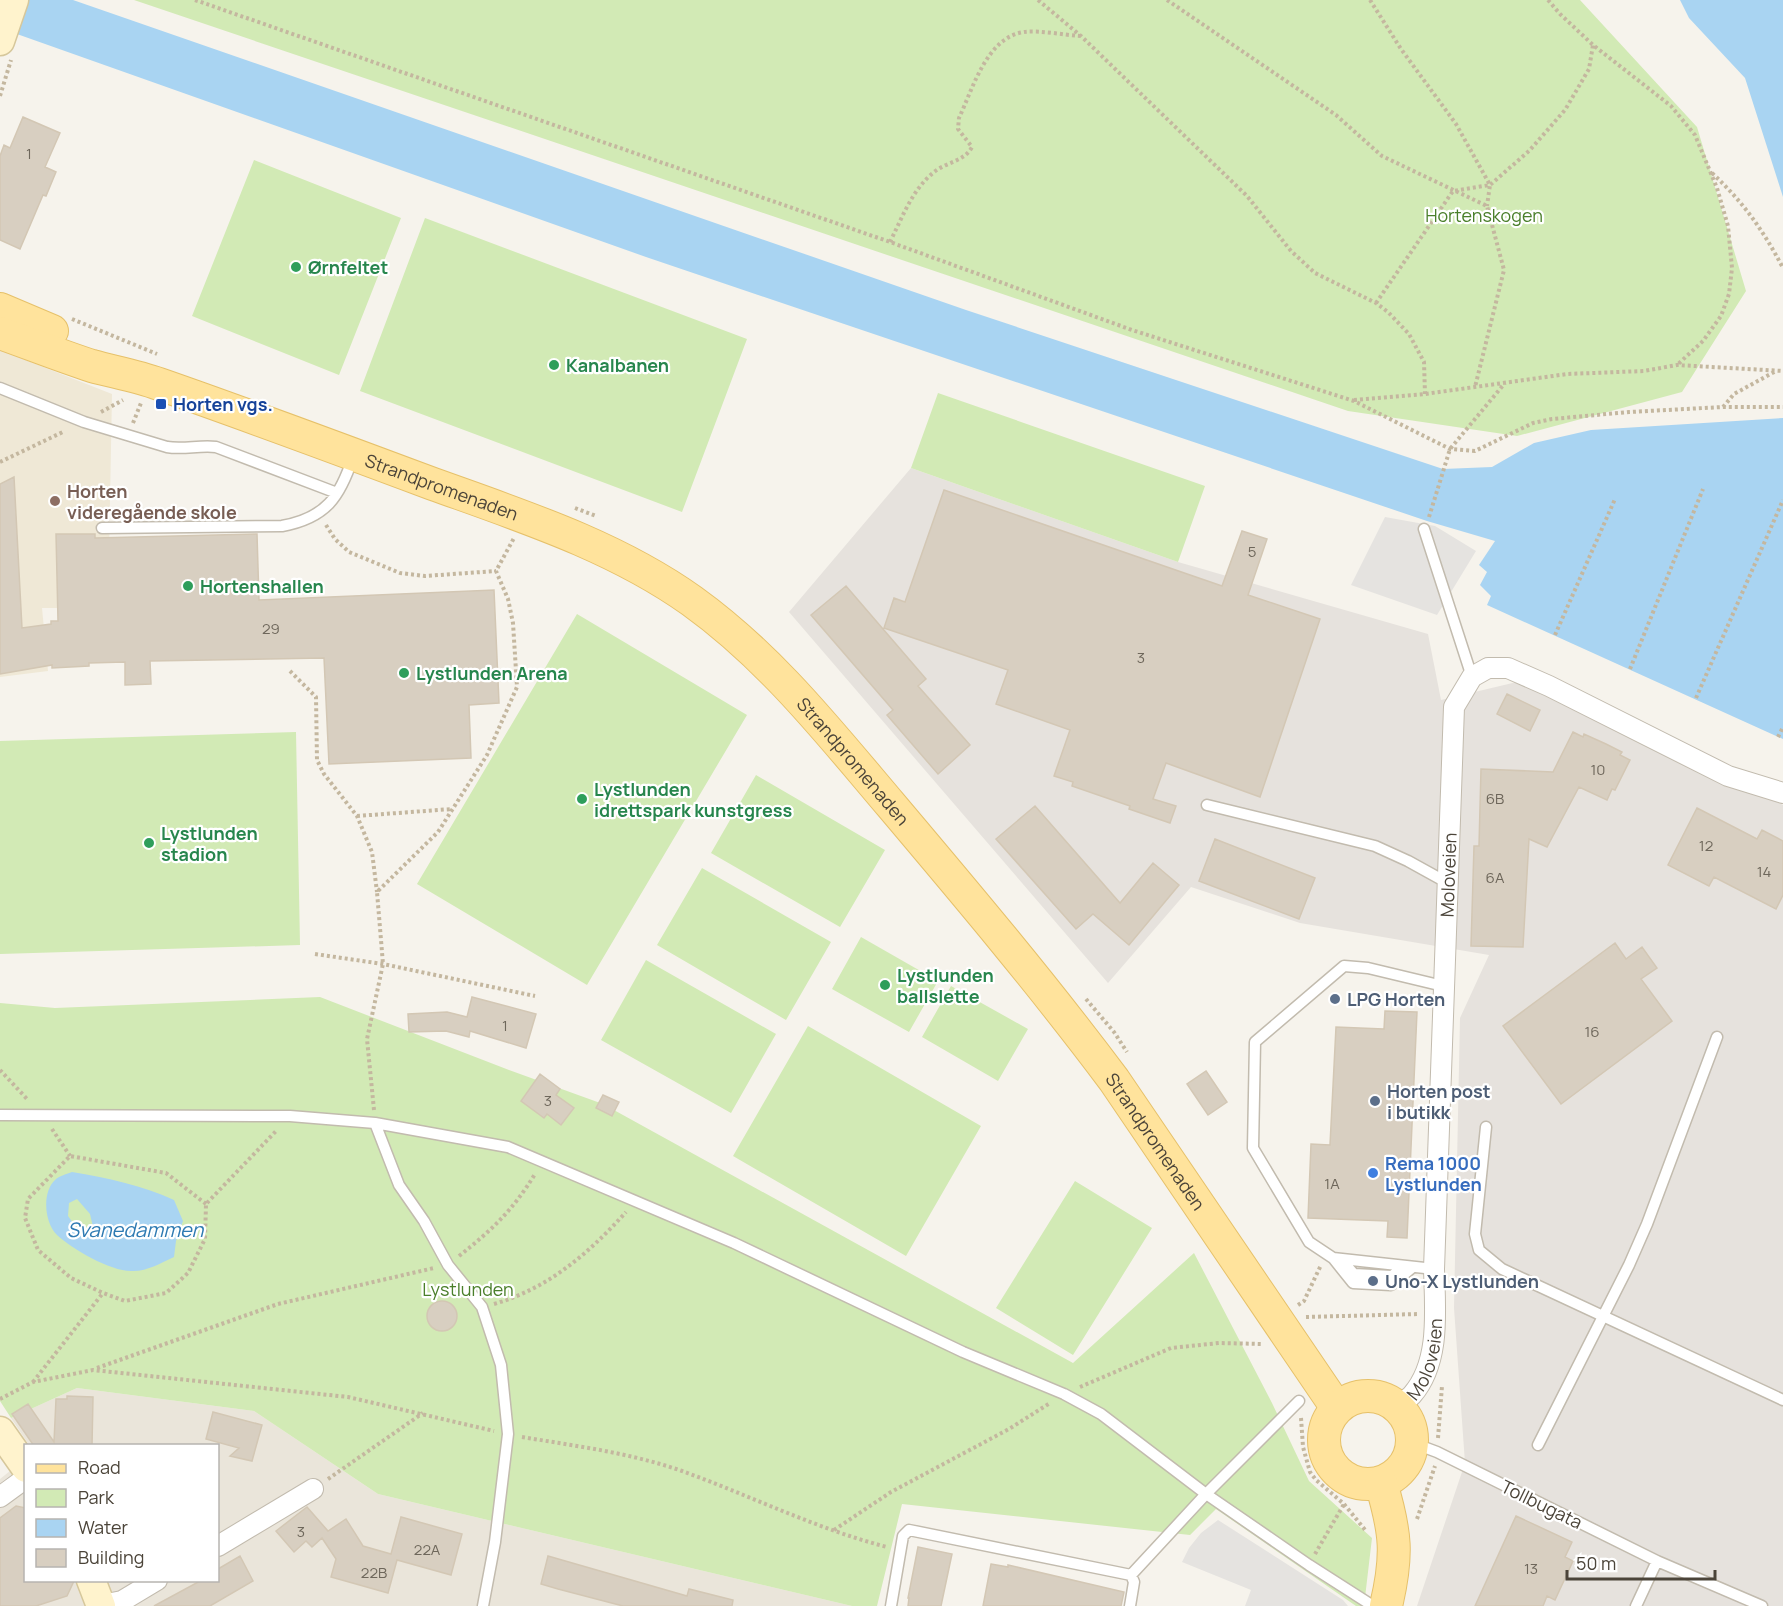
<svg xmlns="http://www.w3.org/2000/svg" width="1783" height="1606" viewBox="0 0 1783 1606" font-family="Manrope,sans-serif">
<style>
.residential{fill:#eae5da}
.industrial{fill:#e6e2dd}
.education{fill:#efe8d6}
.green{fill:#d2eab5}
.parking{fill:#e5e3e0}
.water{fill:#a9d4f2;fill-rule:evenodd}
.building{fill:#d8cfc1;stroke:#d3c7b4;stroke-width:1.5}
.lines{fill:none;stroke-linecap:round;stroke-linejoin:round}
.lane-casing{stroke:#c2bbae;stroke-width:13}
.street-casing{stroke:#c2bbae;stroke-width:22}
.secondary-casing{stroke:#d6c79b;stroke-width:31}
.primary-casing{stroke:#e6c16a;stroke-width:34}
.path{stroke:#c4b79f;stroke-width:4;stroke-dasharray:3 3;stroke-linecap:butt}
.lane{stroke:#fff;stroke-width:10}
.street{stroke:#fff;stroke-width:20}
.secondary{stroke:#fff3cd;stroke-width:28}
.primary{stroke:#ffe39c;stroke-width:32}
.leisure-dot{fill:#2e9e5b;stroke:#fff;stroke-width:2}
.transit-dot{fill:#1a4fb4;stroke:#fff;stroke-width:2}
.education-dot{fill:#8d6e63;stroke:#fff;stroke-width:2}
.service-dot{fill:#5c6f8a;stroke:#fff;stroke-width:2}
.shop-dot{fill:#3f7fe0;stroke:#fff;stroke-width:2}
.labels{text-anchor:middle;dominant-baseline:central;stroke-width:4.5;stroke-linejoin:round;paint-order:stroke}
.number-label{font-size:15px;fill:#6e675b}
.park-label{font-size:18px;fill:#4a7f2a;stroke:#fff}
.leisure-label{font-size:18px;font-weight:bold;fill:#27864d;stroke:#fff;text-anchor:start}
.transit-label{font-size:18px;font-weight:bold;fill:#164399;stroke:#fff;text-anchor:start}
.street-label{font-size:18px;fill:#4b4439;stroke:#fff}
.education-label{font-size:18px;font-weight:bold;fill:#785e54;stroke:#fff;text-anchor:start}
.service-label{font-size:18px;font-weight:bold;fill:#4e5e75;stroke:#fff;text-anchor:start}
.shop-label{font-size:18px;font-weight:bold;fill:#366cbe;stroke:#fff;text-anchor:start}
.water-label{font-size:20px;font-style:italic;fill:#2e7ab2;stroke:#fff}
</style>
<rect width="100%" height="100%" fill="#f6f3ec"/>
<path class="residential" d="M77,1388L254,1411L378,1494L852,1606H101L91,1581L218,1580V1446L29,1445L11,1418Z
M10,1471L25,1493L26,1580L79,1581L93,1606H0V1479Z"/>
<path class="industrial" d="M911,468L1178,562L1428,634L1441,700L1521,681L1690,756L1783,805V1606H1417L1465,1463L1454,1308L1460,1018L1489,955L1300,923L1191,887L1108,983L789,612Z"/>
<path class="education" d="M0,350L112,394L108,608H42L48,671L0,677Z"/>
<path class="green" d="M134,0H1580L1697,127L1746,291L1682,392L1517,436L1348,411Z
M254,160L401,218L339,375L192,316Z
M425,218L747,339L682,512L360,391Z
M938,393L1205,486L1178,562L911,468Z
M577,614L747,715L587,985L417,884Z
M296,732L300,945L0,954V741Z
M756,775L885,850L840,927L711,853Z
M702,868L831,942L786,1020L657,945Z
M861,937L938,981L909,1032L832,989Z
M646,960L776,1034L731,1113L601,1040Z
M951,986L1028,1029L998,1081L922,1037Z
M320,997L509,1070L603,1104L1073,1363L1194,1253L1272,1403L1309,1481L1372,1538L1364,1606H1356L1216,1509L1190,1535L902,1504L877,1606H852L378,1494L254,1411L77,1388L11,1418L0,1401V1003L55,1008Z
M808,1026L981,1126L906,1256L733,1156Z
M1075,1181L1152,1228L1073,1355L996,1308Z"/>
<path class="parking" d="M1385,517L1435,526L1476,551L1437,615L1351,585Z
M1218,1520L1343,1600L1348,1606H1245L1251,1590L1182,1562L1189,1548L1201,1533Z"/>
<path class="water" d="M0,0H73L966,310L1443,469L1492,467L1534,443L1591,430L1783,418V739L1487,605L1491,596L1480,585L1487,572L1479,565L1495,541L1427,521L646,257L0,28Z
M1680,0H1783V197L1745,78L1689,18Z
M72,1172C107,1178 142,1185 174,1200L183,1221L176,1241L174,1257C161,1263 146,1272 131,1271C110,1271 72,1249 57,1235C44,1222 42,1192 55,1180C59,1176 67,1174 72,1172ZM77,1199L90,1214L93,1227L87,1234L79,1231L68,1216L69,1203Z"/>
<path class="building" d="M23,117L60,133L45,167L56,172L46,196L43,195L20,249L0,240V156L4,145L10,148Z
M14,477L22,628L51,624V621H58L56,534H95V538L257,534L259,600L494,590L499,703L469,705L471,758L329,764L324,658L150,661L151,684L125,685V662L89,663V666L52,668V665L0,674V484Z
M944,490L1222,586L1242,531L1267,539L1248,595L1320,619L1260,797L1166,763L1153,799L1176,806L1170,823L1129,809L1130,806L1072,786L1073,782L1054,776L1070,730L996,704L1008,670L884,628L894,598L905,602Z
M846,586L926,679L918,686L970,745L938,774L887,715L893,710L811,615Z
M1507,694L1540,710L1530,731L1497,714Z
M1573,732L1583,737L1584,734L1606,744L1622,752L1620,755L1630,760L1615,790L1612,789L1607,800L1579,787L1547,847L1529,839L1523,947L1471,946L1474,846H1479L1481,769L1553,772Z
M1035,806L1120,903L1153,863L1179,885L1129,945L1093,914L1076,929L996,839Z
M1697,808L1757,839L1762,830L1783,841V895L1776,909L1714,877L1709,886L1668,865Z
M1215,839L1315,878L1299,919L1199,881Z
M1615,943L1626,959L1642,947L1657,968L1641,979L1672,1021L1561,1104L1503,1026Z
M472,997L536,1014L526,1048L470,1031L469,1037L446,1031L409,1032L408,1014L447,1012L467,1017Z
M1385,1011L1417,1012L1407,1238L1387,1237L1388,1221L1308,1218L1311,1144L1330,1145L1336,1027L1384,1029Z
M1206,1071L1227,1102L1208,1115L1187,1084Z
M540,1074L560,1089L556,1095L574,1108L561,1125L547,1114L544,1118L521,1101Z
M603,1095L619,1102L612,1116L596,1108Z
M427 1316a15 15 0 1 1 30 0a15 15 0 1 1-30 0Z
M67,1396L93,1397L92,1446H34L12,1414L28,1404L54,1442L56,1399H67Z
M213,1412L262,1425L252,1461L230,1456L239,1448L206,1439Z
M16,1506L26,1508V1581H74L67,1596L36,1606H0V1518Z
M307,1507L328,1531L346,1519L363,1546L391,1554L401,1517L462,1534L451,1575L397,1560L388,1593L331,1577L336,1559L322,1538L312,1547L306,1541L294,1552L276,1531Z
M1516,1516L1572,1542L1565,1557L1573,1561L1555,1600L1547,1596L1543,1606H1475Z
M918,1547L952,1554L941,1606H908L909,1598H908Z
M240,1556L253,1581L210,1606H154L200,1581H218V1569Z
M548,1556L687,1596L689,1589L733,1600L732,1606H623L558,1589L541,1584Z
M991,1564L1008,1567V1565L1124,1592L1121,1606H983Z"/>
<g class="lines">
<g class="lane-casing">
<path id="lane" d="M0,388L84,422L167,447C183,450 199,445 216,447L337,493
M102,528L282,526C326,518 340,497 353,457
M1424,529L1472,677
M1207,805L1375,846L1408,861L1446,882
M0,1115L290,1116L375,1123L508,1147L734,1243L963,1352L1064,1394L1101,1414L1206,1494L1309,1565L1373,1606
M375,1123L399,1185L424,1221L448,1265L482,1307L501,1365L508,1434L495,1542L483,1606
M1486,1127L1475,1234L1479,1250L1502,1269L1783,1400
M1333,1258L1353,1283L1391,1285L1413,1267
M1346,1265L1354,1274L1392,1276L1402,1268
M1434,1269L1333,1258L1309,1242L1253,1148L1255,1042L1344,966L1368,968L1443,986
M1413,1443L1437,1452L1657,1561L1636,1606
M1538,1445L1629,1265L1647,1224L1717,1037
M1657,1561L1762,1606
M1131,1575L1206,1494L1299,1401
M891,1606L903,1536L909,1530L1131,1575L1134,1582L1130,1606"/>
</g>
<g class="street-casing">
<g id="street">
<path id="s1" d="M1397,1406C1402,1403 1408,1399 1412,1395C1441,1362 1435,1309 1434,1269L1454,707L1472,677L1488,668H1508L1549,686L1728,776L1783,793"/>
<path d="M0,1497L26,1478"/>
<path d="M218,1546L313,1489"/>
<path d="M97,1606L122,1601L157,1580"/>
</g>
</g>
<g class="secondary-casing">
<path id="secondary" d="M0,41L14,0
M0,1431L26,1468
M91,1580L101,1606"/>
</g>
<g class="primary-casing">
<g id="primary">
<path d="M0,309L52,331"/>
<path id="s2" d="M0,333C31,344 61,356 92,366C114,372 137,376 159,384C251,416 342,450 433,484C522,516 615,546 692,601C770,657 829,732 891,805C967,895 1043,985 1114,1080L1337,1408"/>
<circle cx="1368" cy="1440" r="44"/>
<path d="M1381,1483C1396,1533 1398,1555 1386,1606"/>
</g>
</g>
<path class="path" d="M195,0L890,242L1132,330L1354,401L1450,449L1475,451L1533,423L1552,419L1629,412L1723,407H1783
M1038,0L1081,36L1247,196L1291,251L1315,273L1376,303L1388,312L1409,334L1424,362L1425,394
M1167,0L1336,115L1382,156L1487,206L1504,270L1475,387
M1370,0L1401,49L1456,124L1490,185L1487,206
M1548,0L1560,14L1593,45L1671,106L1695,135L1717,188L1728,226L1732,268L1729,294L1721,316L1703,341L1677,365
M0,96L11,60
M1712,173C1744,203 1763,230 1783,268
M890,242C902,218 912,190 933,173C945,162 964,162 972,147L958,129L959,118C973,88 987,37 1024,32C1040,30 1064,35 1080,36
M1376,303L1453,191L1490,185L1529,151L1565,110L1589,69L1593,45
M72,319L157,354
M1354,400L1425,394L1567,374L1644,371L1677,365L1783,371
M1723,407L1734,394L1776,371
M101,412L123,400
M133,423L141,403
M0,462L65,431
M575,508L596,516
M1429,517L1450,449L1505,383
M326,525L335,539L349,552L400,573L425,576L496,571
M1555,635L1615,499
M1630,669L1703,489
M290,671L316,697L317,760L324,774L357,816L372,852L377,892
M1696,698L1783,500
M1778,737L1783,727
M357,816L452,809
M315,954L383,964L535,996
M1086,999L1114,1032L1127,1052
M0,1070L28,1100
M374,1110L367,1039L383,964L377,892L438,832L487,755L517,687L513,623L508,599L496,571L514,538
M52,1129L70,1156
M206,1204L166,1173L70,1156L28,1199L25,1218L38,1250L71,1278L103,1293L125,1301L166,1293L188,1273L205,1239L206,1204L277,1130
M459,1256C492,1230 513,1210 535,1174
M494,1304C549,1288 588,1254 626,1212
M1298,1305L1304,1301L1321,1265
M1306,1317L1419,1314
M97,1368L278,1304L434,1268
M33,1382L103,1293
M1080,1387L1171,1348L1219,1343L1262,1344
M0,1399L33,1382L93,1370L348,1397L494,1431
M1301,1418L1303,1447L1310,1472L1316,1480L1344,1504L1366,1531
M522,1437C576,1446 631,1453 682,1471C751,1496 817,1529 887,1547
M1438,1438L1442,1386
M328,1479L423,1413
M1417,1519L1435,1466
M834,1530L891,1492L1009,1429L1050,1403
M1315,1554L1344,1504"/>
<use href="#lane" class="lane"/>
<use href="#street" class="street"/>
<use href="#secondary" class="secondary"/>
<use href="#primary" class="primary"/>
</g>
<g class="leisure-dot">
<circle cx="296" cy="267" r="6"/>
<circle cx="554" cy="365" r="6"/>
<circle cx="188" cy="586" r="6"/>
<circle cx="404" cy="673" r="6"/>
<circle cx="582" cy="799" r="6"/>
<circle cx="149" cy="843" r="6"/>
<circle cx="885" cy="985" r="6"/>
</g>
<rect class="transit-dot" x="155" y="398" width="12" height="12" rx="3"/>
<circle class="education-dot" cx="55" cy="501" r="6"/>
<g class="service-dot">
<circle cx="1335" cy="999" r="6"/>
<circle cx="1375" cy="1101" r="6"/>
<circle cx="1373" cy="1281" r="6"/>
</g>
<circle class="shop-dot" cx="1373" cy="1173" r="6"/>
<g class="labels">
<g class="number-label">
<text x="29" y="153">1</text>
<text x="1252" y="551">5</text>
<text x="271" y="628">29</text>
<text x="1141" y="657">3</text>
<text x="1598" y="769">10</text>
<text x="1495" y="798">6B</text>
<text x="1706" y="845">12</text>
<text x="1764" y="871">14</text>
<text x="1495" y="877">6A</text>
<text x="505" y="1025">1</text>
<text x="1592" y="1031">16</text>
<text x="548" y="1100">3</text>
<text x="1332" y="1183">1A</text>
<text x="301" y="1531">3</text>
<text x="427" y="1549">22A</text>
<text x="1531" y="1568">13</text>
<text x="374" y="1572">22B</text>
</g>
<g class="park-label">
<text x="1484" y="215">Hortenskogen</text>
<text x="468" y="1289">Lystlunden</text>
</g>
<g class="leisure-label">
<text x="308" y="267">Ørnfeltet</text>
<text x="566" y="365">Kanalbanen</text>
<text x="200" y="586">Hortenshallen</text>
<text x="416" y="673">Lystlunden Arena</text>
<text x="594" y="789">Lystlunden<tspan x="594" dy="21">idrettspark kunstgress</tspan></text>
<text x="161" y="833">Lystlunden<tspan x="161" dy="21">stadion</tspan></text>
<text x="897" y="975">Lystlunden<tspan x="897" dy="21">ballslette</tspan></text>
</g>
<g class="transit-label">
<text x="173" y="404">Horten vgs.</text>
</g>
<g class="street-label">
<text stroke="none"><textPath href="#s2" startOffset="468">Strandpromenaden</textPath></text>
<text stroke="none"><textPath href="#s2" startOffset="972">Strandpromenaden</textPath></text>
<text stroke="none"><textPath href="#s1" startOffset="544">Moloveien</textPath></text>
<text stroke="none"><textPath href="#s2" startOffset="1458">Strandpromenaden</textPath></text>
<text stroke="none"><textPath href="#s1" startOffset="58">Moloveien</textPath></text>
<text transform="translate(1542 1504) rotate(26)">Tollbugata</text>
</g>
<g class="education-label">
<text x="67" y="491">Horten<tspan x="67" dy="21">videregående skole</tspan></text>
</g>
<g class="service-label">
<text x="1347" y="999">LPG Horten</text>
<text x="1387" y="1091">Horten post<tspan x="1387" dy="21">i butikk</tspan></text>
<text x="1385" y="1281">Uno-X Lystlunden</text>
</g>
<g class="shop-label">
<text x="1385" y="1163">Rema 1000<tspan x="1385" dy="21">Lystlunden</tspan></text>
</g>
<g class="water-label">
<text x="135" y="1229">Svanedammen</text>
</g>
</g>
<rect x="24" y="1444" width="195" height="138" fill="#ffffff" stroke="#b7b4b0" stroke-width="1.5"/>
<rect x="36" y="1464" width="30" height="9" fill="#ffe39c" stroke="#b7b4b0" stroke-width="1.5"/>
<text x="78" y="1474" font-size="18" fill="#4b4439">Road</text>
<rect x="36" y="1489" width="30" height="18" fill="#d2eab5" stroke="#b7b4b0" stroke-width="1.5"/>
<text x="78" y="1504" font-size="18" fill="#4b4439">Park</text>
<rect x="36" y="1519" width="30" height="18" fill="#a9d4f2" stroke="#b7b4b0" stroke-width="1.5"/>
<text x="78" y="1534" font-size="18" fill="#4b4439">Water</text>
<rect x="36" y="1549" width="30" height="18" fill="#d8cfc1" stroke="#b7b4b0" stroke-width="1.5"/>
<text x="78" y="1564" font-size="18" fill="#4b4439">Building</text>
<path d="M1567 1570v9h148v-9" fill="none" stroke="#4b4439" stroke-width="3"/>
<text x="1576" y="1570" font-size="18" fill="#4b4439" stroke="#ffffff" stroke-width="4.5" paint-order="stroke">50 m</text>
</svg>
